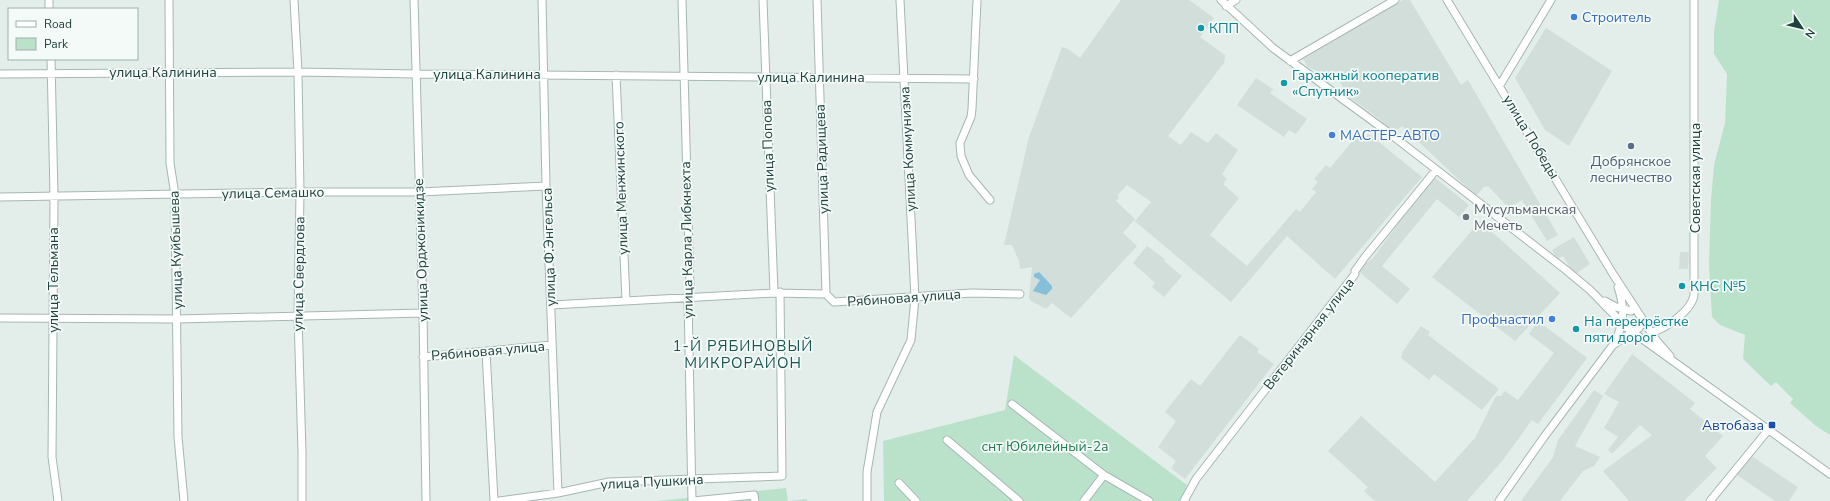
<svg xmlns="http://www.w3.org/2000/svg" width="1830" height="501" viewBox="0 0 1830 501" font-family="'Nunito Sans',sans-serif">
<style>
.built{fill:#d1deda}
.green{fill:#bae2cb}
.water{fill:#85bfd9}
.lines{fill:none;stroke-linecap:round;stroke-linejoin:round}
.minor-casing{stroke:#a5b7b4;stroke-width:9}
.minor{stroke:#fff;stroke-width:7}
.shop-dot{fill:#3f7fe0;stroke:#f4faf8;stroke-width:1.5}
.culture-dot{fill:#0f9aa8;stroke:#f4faf8;stroke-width:1.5}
.service-dot{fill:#5c6f8a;stroke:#f4faf8;stroke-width:1.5}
.worship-dot{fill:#6b7280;stroke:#f4faf8;stroke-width:1.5}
.transit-dot{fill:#1a4fb4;stroke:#f4faf8;stroke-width:1.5}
.labels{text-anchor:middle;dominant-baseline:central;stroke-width:3.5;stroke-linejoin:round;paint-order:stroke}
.shop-label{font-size:14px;fill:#366cbe;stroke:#f4faf8;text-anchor:start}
.culture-label{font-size:14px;fill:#0d838f;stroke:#f4faf8;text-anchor:start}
.street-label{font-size:14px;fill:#20423e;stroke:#f4faf8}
.service-label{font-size:14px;fill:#4e5e75;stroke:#f4faf8}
.worship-label{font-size:14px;fill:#5b616d;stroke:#f4faf8;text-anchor:start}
.transit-label{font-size:14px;fill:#164399;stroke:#f4faf8;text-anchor:end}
.park-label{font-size:14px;fill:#267e56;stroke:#f4faf8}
.neighbourhood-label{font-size:15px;letter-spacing:1px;fill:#1a5752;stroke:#f4faf8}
</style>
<rect width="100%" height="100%" fill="#e3eeeb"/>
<path class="built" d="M1121,0H1189L1214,18L1200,37L1225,55L1224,63L1168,136L1181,145L1191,132L1208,143L1216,133L1238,150L1222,174L1227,179L1223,184L1239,198L1210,235L1247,266L1296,209L1300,212L1316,192L1312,189L1318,182L1314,179L1326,165L1330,168L1360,132L1366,137L1369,134L1422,177L1335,279L1287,236L1231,302L1137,223L1135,221L1151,202L1127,185L1118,195L1119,198L1116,201L1135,219L1123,233L1137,246L1071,318L1052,303L1046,309L1031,301L1029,298L1032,267L1020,269L1019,261L1012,245H1004L1029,137L1062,47L1068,49L1080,58Z
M1403,0H1410L1461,85L1468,80L1558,235L1547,241L1522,200L1513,205L1521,213L1517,217L1488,186L1484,187L1476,196L1402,126L1394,132L1378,118L1349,97L1340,82L1308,67L1303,59Z
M1546,28L1612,71L1569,146L1545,130L1515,78Z
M1256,78L1273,89L1270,93L1307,119L1296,134L1289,130L1284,137L1237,105Z
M1433,176L1469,205L1459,217L1437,199L1382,266L1410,289L1397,304L1357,270L1373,258Z
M1480,221L1560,293L1515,341L1432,277Z
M1574,237L1590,264L1574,275L1563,256L1557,259L1552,250Z
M1147,246L1165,259L1164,261L1182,276L1164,297L1152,287L1155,283L1133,263Z
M1680,252H1689L1688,269H1679Z
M1538,321L1587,358L1538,424L1532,420L1503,460L1467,501H1375L1364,491L1368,487L1328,451L1361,416L1435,482L1475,438L1496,396H1501L1505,391L1518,400L1554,353L1529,334Z
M1421,326L1430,332L1428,335L1499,389L1482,410L1434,374L1429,380L1401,358L1403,351Z
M1240,335L1259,349L1257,352L1274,364L1185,479L1171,468L1176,461L1158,447L1176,421L1165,412L1191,379L1200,386Z
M1632,354L1695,403L1690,409L1723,436L1705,456L1717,468L1684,501H1629L1603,471L1652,435L1640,425L1612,454L1608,450L1618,437L1604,428L1619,402L1604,394Z
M1594,390L1603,396L1575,446L1600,457L1594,466L1583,471L1560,501H1521L1553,457L1558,440Z
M1750,455L1798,487L1789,501H1775L1737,475Z"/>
<path class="green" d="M1719,0H1830V435L1816,426L1790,403L1793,399L1776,382L1771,386L1746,362L1743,358L1745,335L1720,325L1712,317L1709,265L1711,200L1714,165L1725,123L1727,74L1714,54V32Z
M1014,355L1187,485L1180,501H884L883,441L1005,410Z
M786,488L788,501L807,499V501H657Z"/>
<path class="water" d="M1039,272L1052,286V289L1046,295L1033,291L1040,280L1034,277V274Z"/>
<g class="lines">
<g class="minor-casing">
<path id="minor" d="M49,0V9
M169,0L170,163L175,195L178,437L184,501
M294,0L298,72L300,192L298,316L302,453V501
M414,0L423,313L426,501
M542,0L546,186L558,493
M682,0L690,288L688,298L692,501
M763,0L774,293
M817,0L826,294
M977,0L972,109L971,117L960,143L961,156L969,175L990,200
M1221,0L1273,48L1389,133L1566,270L1590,290L1627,328L1830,474
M1447,0L1613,274L1656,340L1670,356
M1226,6L1236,0
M51,59L54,197L52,457L58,501
M1290,61L1395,0
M0,74L298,72L417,74L974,79
M616,75L626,300
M1500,85L1551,0
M0,197L300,192H420L546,186
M1605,301L1616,307L1631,311
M551,305L774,293L826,294L834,302L972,293L1020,294
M0,318L178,319L423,313
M1651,332C1665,330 1692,310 1694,295V0
M1615,342C1624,323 1625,308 1618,287
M486,351L494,501
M423,357L552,345
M1012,404L1104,475L1149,501
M947,440L1019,501
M899,483L916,501
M499,501L558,493L609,482L782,476L780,292
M693,501L754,495L755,501
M867,501V472L877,412L911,340L915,298L900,0
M1084,501L1104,475
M1184,501L1196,479L1355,274V271L1365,257L1436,170
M1499,501L1544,437L1613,345L1639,328
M1710,501L1769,429"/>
</g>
<use href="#minor" class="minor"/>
</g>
<g class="shop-dot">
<circle cx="1574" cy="17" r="4"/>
<circle cx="1332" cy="135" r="4"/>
<circle cx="1552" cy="319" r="4"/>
</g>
<g class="culture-dot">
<circle cx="1201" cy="28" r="4"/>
<circle cx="1284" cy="83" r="4"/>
<circle cx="1682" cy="286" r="4"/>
<circle cx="1576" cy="329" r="4"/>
</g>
<circle class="service-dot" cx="1631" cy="146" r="4"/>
<circle class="worship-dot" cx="1466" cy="217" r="4"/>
<rect class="transit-dot" x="1768" y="421" width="8" height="8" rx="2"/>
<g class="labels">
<g class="shop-label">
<text x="1582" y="17">Строитель</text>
<text x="1340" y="135">МАСТЕР-АВТО</text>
<text x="1544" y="319" text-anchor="end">Профнастил</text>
</g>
<g class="culture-label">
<text x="1209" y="28">КПП</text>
<text x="1292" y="75">Гаражный кооператив<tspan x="1292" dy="16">«Спутник»</tspan></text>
<text x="1690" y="286">КНС №5</text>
<text x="1584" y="321">На перекрёстке<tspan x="1584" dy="16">пяти дорог</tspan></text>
</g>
<g class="street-label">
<text x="163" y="72">улица Калинина</text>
<text x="487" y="74">улица Калинина</text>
<text x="811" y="77">улица Калинина</text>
<text transform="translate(1531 137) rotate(59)">улица Победы</text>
<text transform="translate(768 146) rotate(-92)">улица Попова</text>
<text transform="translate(908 149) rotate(-93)">улица Коммунизма</text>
<text transform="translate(822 159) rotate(-92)">улица Радищева</text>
<text transform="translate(1695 178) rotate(-90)">Советская улица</text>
<text transform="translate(621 188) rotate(-92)">улица Менжинского</text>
<text transform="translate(273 193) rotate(-1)">улица Семашко</text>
<text transform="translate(687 240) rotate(-91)">улица Карла Либкнехта</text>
<text transform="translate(549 247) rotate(-92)">улица Ф.Энгельса</text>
<text transform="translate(176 250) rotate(-92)">улица Куйбышева</text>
<text transform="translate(421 250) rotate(-92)">улица Орджоникидзе</text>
<text transform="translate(299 274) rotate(-89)">улица Свердлова</text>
<text transform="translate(53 280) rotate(-90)">улица Тельмана</text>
<text transform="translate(904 298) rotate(-4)">Рябиновая улица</text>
<text transform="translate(1309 334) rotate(-52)">Ветеринарная улица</text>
<text transform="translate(488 351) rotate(-5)">Рябиновая улица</text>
<text transform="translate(652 482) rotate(-3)">улица Пушкина</text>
</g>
<g class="service-label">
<text x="1631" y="161">Добрянское<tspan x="1631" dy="16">лесничество</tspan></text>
</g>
<g class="worship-label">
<text x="1474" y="209">Мусульманская<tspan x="1474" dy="16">Мечеть</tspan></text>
</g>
<g class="transit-label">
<text x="1764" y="425">Автобаза</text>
</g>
<g class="park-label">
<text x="1045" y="446">снт Юбилейный-2а</text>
</g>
<g class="neighbourhood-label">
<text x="743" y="346">1-Й РЯБИНОВЫЙ<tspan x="743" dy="17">МИКРОРАЙОН</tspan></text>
</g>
</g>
<rect x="8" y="8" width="130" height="52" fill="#f4faf8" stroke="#9fb0ae"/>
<rect x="16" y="21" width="20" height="6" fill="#ffffff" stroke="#9fb0ae"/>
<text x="44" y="28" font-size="12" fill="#20423e">Road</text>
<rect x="16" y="38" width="20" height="12" fill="#bae2cb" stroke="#9fb0ae"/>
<text x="44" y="48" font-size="12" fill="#20423e">Park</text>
<g transform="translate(1802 28) rotate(125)" stroke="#f4faf8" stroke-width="3" paint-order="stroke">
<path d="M0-3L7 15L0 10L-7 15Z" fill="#20423e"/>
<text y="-6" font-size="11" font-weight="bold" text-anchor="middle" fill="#20423e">N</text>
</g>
</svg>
